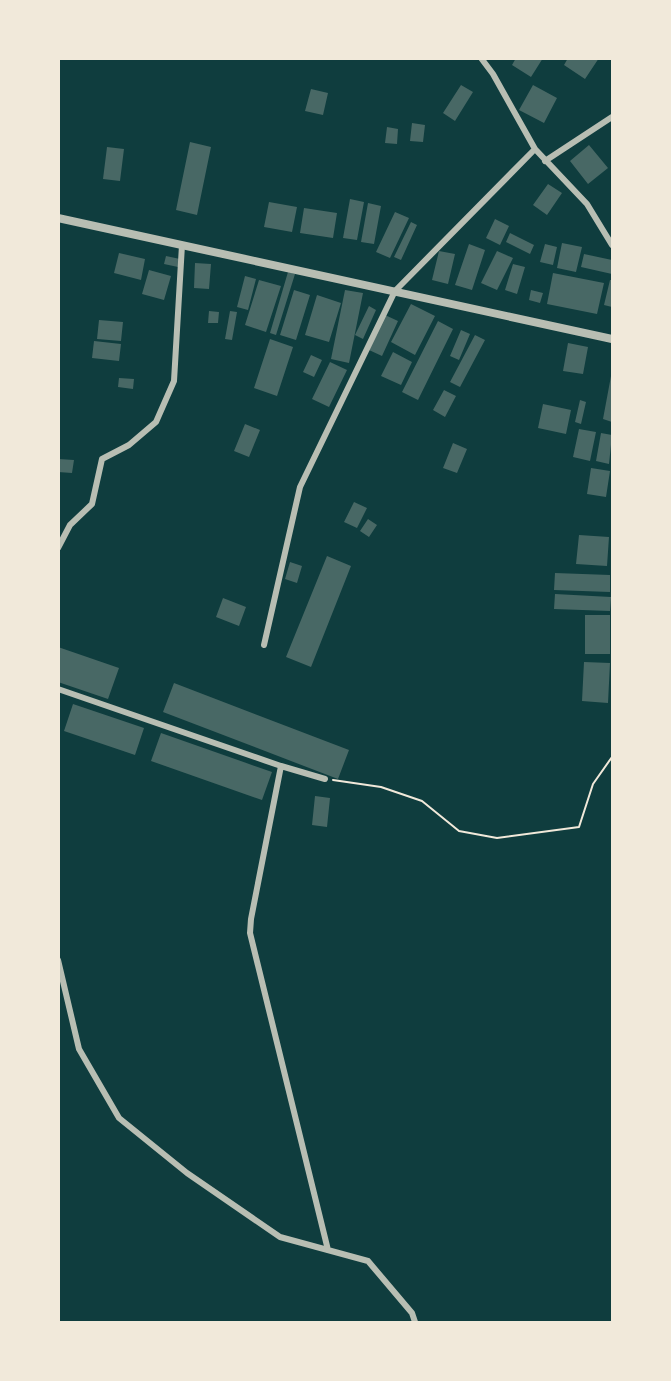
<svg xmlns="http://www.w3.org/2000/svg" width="671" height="1381" viewBox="0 0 671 1381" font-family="Commissioner,sans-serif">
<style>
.building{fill:#486865}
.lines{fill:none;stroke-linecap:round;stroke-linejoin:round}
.path{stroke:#f1e9da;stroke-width:2}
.minor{stroke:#b8beb3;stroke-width:6}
.tertiary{stroke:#b8beb3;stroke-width:8}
</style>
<rect width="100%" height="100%" fill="#0f3d3e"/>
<path class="building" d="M516,58H543L531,77L512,65Z
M568,58H599L585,79L564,65Z
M461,85L473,92L455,121L443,113Z
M533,85L557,98L544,123L519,110Z
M311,89L328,93L323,115L305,111Z
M412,123L425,125L423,142L410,141Z
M387,127L398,129L397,144L385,143Z
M190,142L211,147L197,215L176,210Z
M589,145L608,168L588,184L570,161Z
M107,147L124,149L120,181L103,179Z
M548,184L562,193L547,215L533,205Z
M350,199L364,202L357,240L343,238Z
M269,202L297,207L292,232L264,227Z
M368,203L381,206L374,244L361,242Z
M304,208L337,213L333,238L300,233Z
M395,212L409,218L390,258L376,252Z
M495,219L509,226L500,245L486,238Z
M411,222L417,225L401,260L394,257Z
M510,233L534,245L530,254L506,242Z
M562,243L582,247L576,272L557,268Z
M469,244L485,250L472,290L455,285Z
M545,244L557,247L553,265L540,262Z
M439,251L455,254L448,284L432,280Z
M497,251L513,258L497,290L481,283Z
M119,253L145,259L141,280L114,273Z
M584,254L612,260V274L581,267Z
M166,256L180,259L178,267L164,264Z
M195,263L211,264L209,289L194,288Z
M513,264L525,267L517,294L505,290Z
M149,270L171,276L164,300L142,294Z
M288,272L295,274L276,335L270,333Z
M553,273L604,283L597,314L547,304Z
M245,276L256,279L248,310L237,307Z
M259,280L281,286L266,332L245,325Z
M610,280H612V307L604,305Z
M294,290L310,295L296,340L280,335Z
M345,290L363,293L349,363L331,359Z
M531,290L543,293L540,303L529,300Z
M317,295L341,303L329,342L305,335Z
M411,304L435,316L415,355L391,342Z
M369,306L376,310L363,339L355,335Z
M209,311L219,312L218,323H208Z
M230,311L237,312L232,340L225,339Z
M385,315L398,321L382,356L369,350Z
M99,320L123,322L121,341L97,339Z
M438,321L453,329L418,400L402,392Z
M461,330L470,334L459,360L450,356Z
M475,335L485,340L460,387L450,382Z
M270,339L293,347L277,396L254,388Z
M94,341L121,344L119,361L92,358Z
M568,343L588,347L583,374L563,371Z
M393,352L412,362L401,385L381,376Z
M311,355L322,360L314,377L303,372Z
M330,362L347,370L329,407L312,399Z
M611,376H612V422L603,419Z
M119,378L134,379L133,389L118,387Z
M444,390L456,396L445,417L433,410Z
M580,400L586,402L581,424L575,422Z
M543,404L571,410L566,434L538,428Z
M245,424L260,430L249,457L234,451Z
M579,429L596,432L590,461L573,457Z
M601,433L612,435L609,464L596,461Z
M453,443L467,449L457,473L443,468Z
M58,459L74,460L72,473L58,472Z
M591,468L610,471L606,497L587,494Z
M354,502L367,508L357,528L344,522Z
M368,519L377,525L369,537L360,531Z
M579,535L609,537L607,566L576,564Z
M327,556L351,566L311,667L286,657Z
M290,562L302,566L297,583L285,579Z
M555,573L610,575V592L554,590Z
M555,594L611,597L610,611L554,609Z
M223,598L246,607L239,626L216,617Z
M585,615H610V654H585Z
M58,647L119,668L108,699L58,682Z
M584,662L610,663L608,703L582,701Z
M174,683L349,750L338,779L163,712Z
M73,704L144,728L135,755L64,731Z
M161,733L272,772L262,800L151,761Z
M315,796L330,798L327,827L312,825Z"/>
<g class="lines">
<path class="path" d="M333,780L381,787L422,801L459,831L497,838L579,827L593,784L612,757"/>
<path class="minor" d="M481,58L493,74L535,149L587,204L612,245
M545,161L612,117
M58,548L70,525L92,504L102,459L129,445L156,422L174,381L182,245
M264,645L300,487L395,291L535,149
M58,689L281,766L325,779
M281,766L251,919L250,933L328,1250
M58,960L79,1049L119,1118L187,1173L280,1237L368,1261L412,1313L415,1322"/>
<path class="tertiary" d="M58,218L612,339"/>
</g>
<rect width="671" height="1381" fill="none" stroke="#f1e9da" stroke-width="120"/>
</svg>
